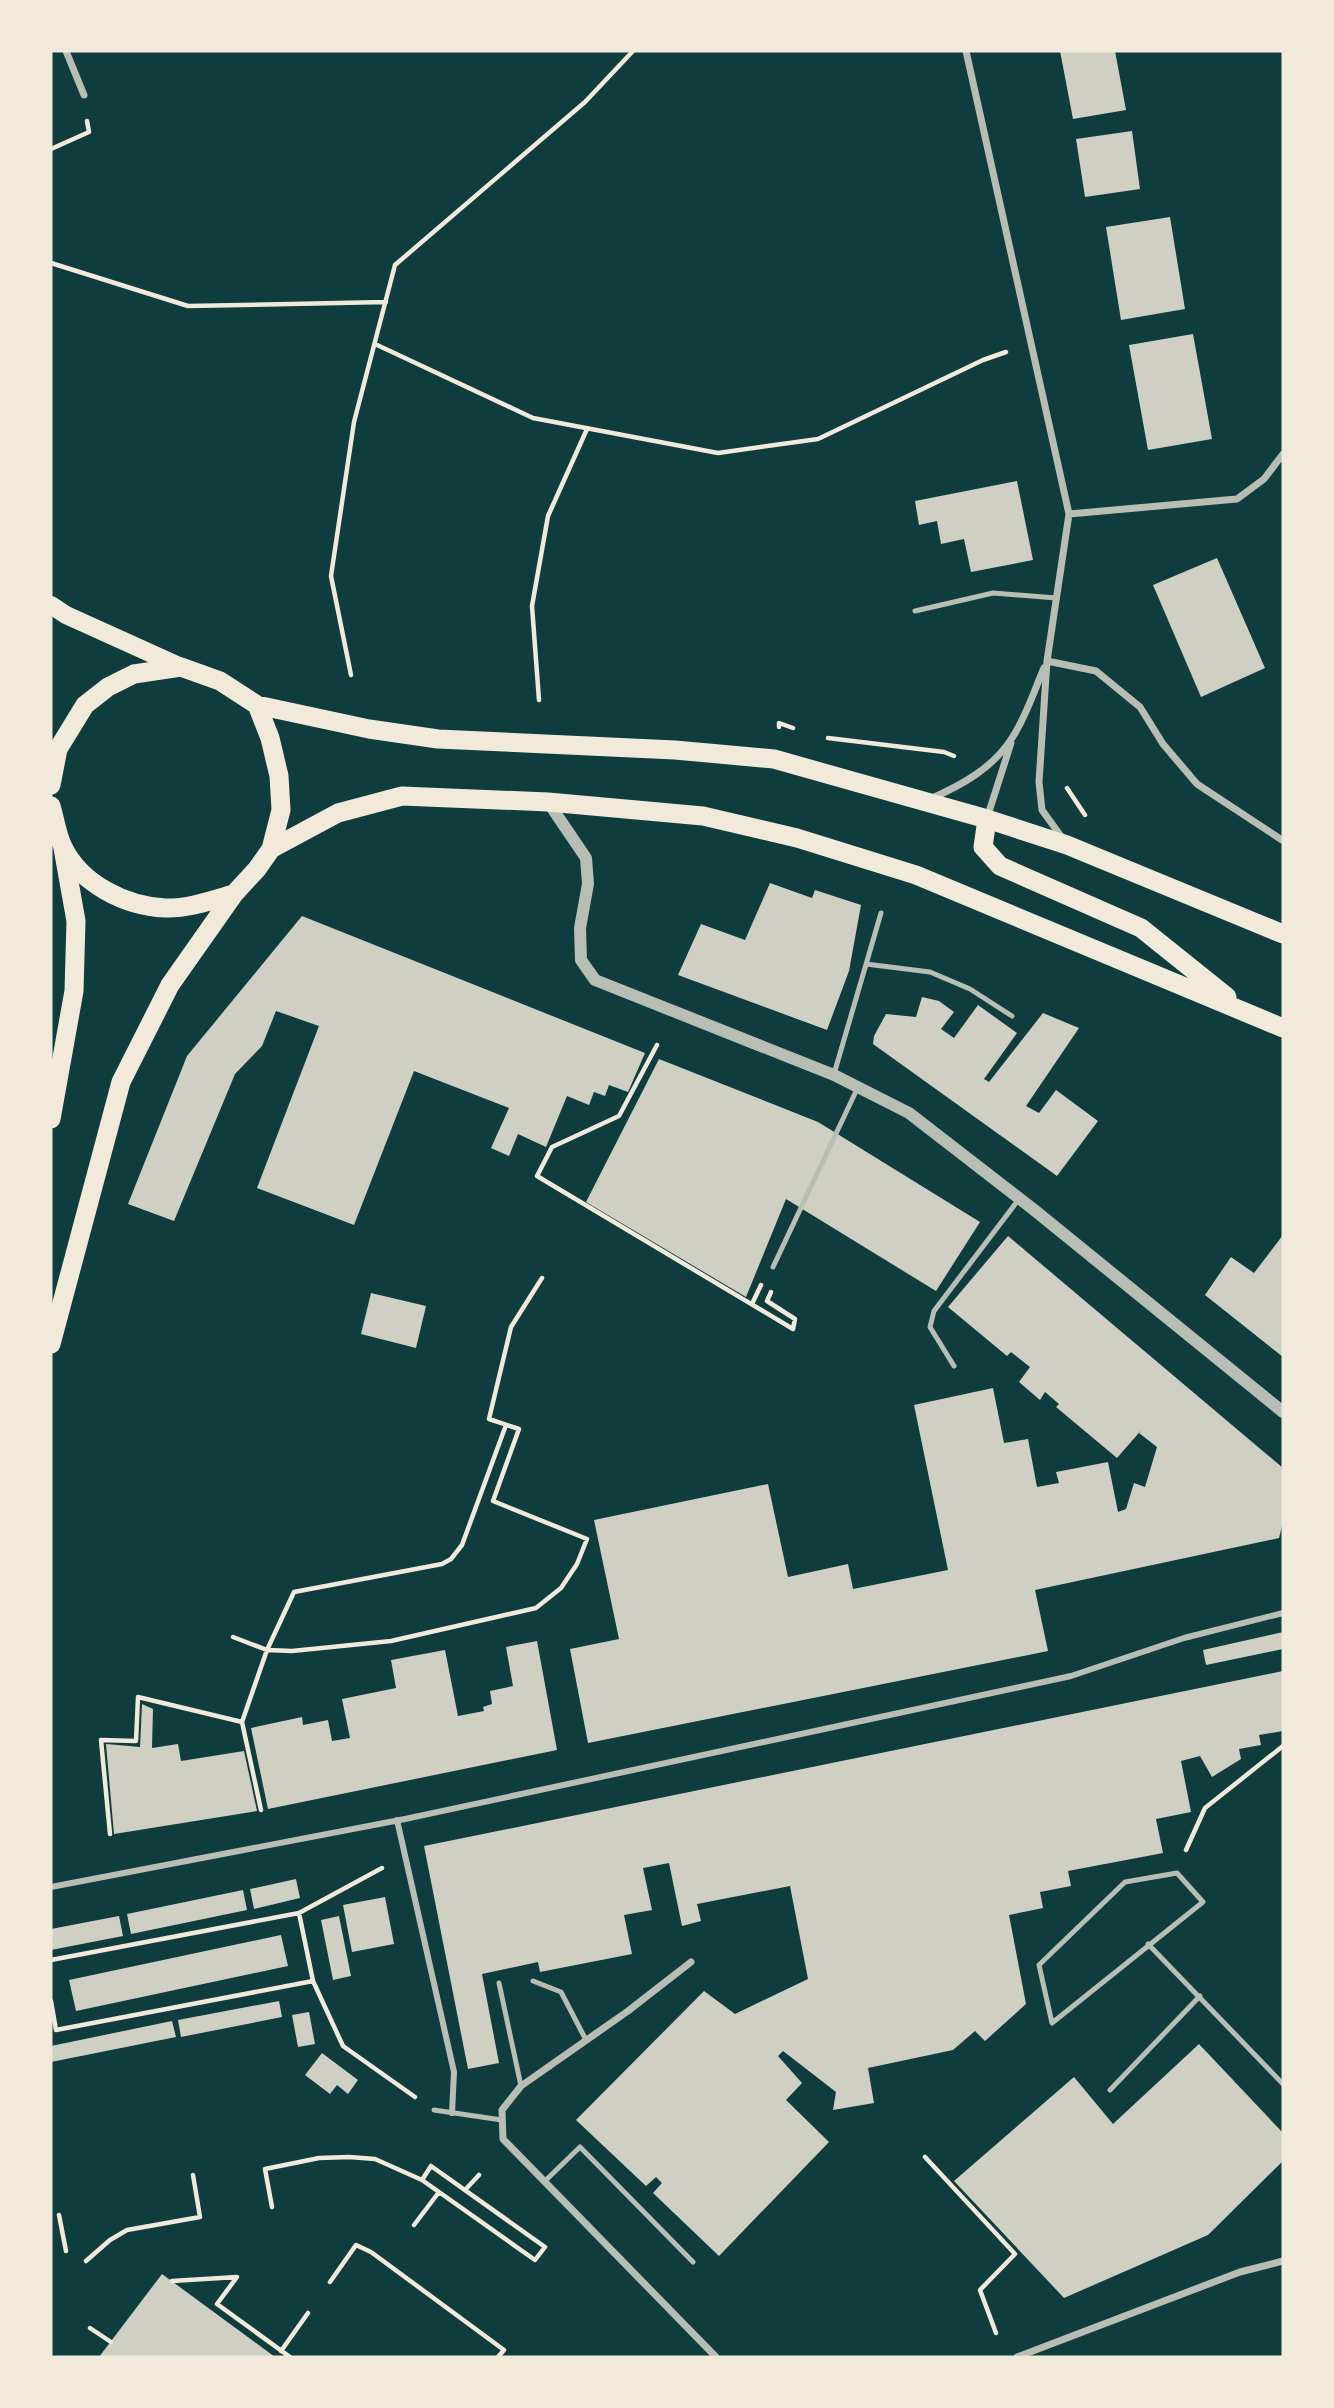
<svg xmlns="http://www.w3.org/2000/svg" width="1334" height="2408" viewBox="0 0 1334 2408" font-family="'Nunito Sans',sans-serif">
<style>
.building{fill:#cfcfc3}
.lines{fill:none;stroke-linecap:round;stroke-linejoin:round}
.path{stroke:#f1e9da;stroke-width:4.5}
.service{stroke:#b8beb3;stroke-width:5}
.pedestrian{stroke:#b8beb3;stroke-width:6}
.minor{stroke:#b8beb3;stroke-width:7}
.tertiary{stroke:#b8beb3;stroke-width:12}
.primary{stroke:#f1e9da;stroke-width:18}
.trunk{stroke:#f1e9da;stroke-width:19}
</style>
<rect width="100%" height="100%" fill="#0f3d3e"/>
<path class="building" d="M1060,51H1115L1126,110L1073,119Z
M1132,131L1140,189L1085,197L1076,139Z
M1170,217L1185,309L1121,320L1106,227Z
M1193,334L1212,439L1148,450L1129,345Z
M1017,481L1033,560L971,572L964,539L941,544L937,521L919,525L915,501Z
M1217,558L1265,668L1201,697L1153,585Z
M770,883L812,898L815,890L861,905L849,971L827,1030L678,975L701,924L745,940Z
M302,916L645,1053L628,1092L609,1085L605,1096L594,1092L589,1105L567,1096L546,1147L518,1134L509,1156L491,1148L509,1108L414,1071L354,1225L257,1188L319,1026L276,1011L262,1046L235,1074L174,1221L128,1204L187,1056Z
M922,997L939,1001L954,1012L941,1029L954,1038L978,1005L1017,1033L984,1079L989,1082L1043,1013L1079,1028L1026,1106L1039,1113L1056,1090L1098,1121L1057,1176L873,1044L874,1036L886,1014L916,1017Z
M659,1059L818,1122L980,1222L936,1291L786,1199L746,1297L586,1202Z
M1283,1235V1357L1205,1295L1231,1257L1254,1273Z
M1008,1236L1283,1468V1522L1279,1538L1035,1590L1048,1651L588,1743L570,1649L619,1639L594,1520L768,1484L788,1577L848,1564L853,1589L948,1570L914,1405L993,1388L1004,1443L1028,1439L1037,1487L1059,1483L1056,1472L1108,1462L1118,1512L1126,1509L1134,1483L1145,1487L1157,1447L1139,1433L1144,1427L1117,1458L1056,1407L1059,1404L1045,1392L1040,1400L1019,1382L1030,1367L1011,1352L1007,1356L948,1307Z
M371,1293L426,1306L416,1348L361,1334Z
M1283,1632V1649L1206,1665L1203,1650Z
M537,1641L557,1750L268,1809L251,1728L302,1717L303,1725L328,1720L332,1741L350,1738L342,1699L396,1688L391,1660L445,1650L458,1716L484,1711L483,1707L492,1704L490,1691L513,1686L506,1647Z
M1283,1671V1731L1259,1735L1261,1745L1239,1749L1241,1759L1212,1777L1200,1756L1181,1761L1191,1812L1156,1819L1163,1853L1068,1871L1071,1886L1040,1892L1043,1908L1009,1915L1026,2004L985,2041L975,2031L953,2050L868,2068L874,2103L833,2110L836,2092L783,2051L778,2056L802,2083L786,2100L829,2142L719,2256L653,2193L662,2183L656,2177L646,2186L576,2120L704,1991L735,2014L808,1979L790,1886L697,1904L701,1921L682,1926L669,1863L643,1868L652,1910L624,1915L632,1954L540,1972L538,1962L482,1974L499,2063L468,2069L424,1846Z
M142,1704L153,1709L152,1748L178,1744L181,1761L244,1751L257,1811L114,1834L106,1744L140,1747Z
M296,1879L300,1898L254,1909L250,1889Z
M243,1890L247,1910L131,1934L127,1914Z
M385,1897L394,1944L352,1952L343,1905Z
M119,1916L123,1936L51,1950V1929Z
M339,1916L351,1976L333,1980L321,1920Z
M281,1935L288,1966L76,2011L69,1980Z
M279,2001L282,2017L181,2037L178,2020Z
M309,2012L315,2044L298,2047L292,2015Z
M172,2021L176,2037L51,2062V2046Z
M1199,2044L1283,2133V2161L1208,2235L1064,2298L954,2181L1074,2077L1113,2124Z
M322,2053L358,2080L348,2094L337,2085L330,2094L305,2075Z
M162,2274L275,2357H99Z"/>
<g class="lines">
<path class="path" d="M51,149L89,132L87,121
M51,263L188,306L386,302
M375,344L533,418L718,453L818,439L983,360L1006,352
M351,675L331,576L354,422L395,265L585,102L633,51
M539,700L532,606L548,516L587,429
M779,727V723L793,728
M828,738L944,752L954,756
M1067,788L1085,815
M657,1045L619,1116L552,1147L537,1176L793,1329L795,1319L767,1301L771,1292
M752,1304L761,1285
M233,1637L267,1650L292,1651L391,1641L536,1608L561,1588L577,1564L587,1539L493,1501L519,1429L489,1419L511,1327L542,1278
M261,1810L242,1722L267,1650L294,1592L442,1564L451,1559L462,1545L506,1425
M110,1834L101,1740L136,1741L138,1697L242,1722
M1186,1850L1205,1808L1283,1746
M299,1913L382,1868
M51,1960L299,1913L313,1981L56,2030L51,2001
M313,1981L343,2046L415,2097
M925,2157L1015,2254L980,2290L996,2333
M465,2190L479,2175
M272,2207L265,2169L319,2158L349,2157L375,2159L422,2180L535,2260L545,2247L431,2166L422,2180
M59,2215L66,2251
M414,2225L439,2192
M86,2261L110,2240L127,2230L200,2217L193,2175
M172,2281L237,2277L217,2304L290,2357
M330,2282L356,2245L371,2252L504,2350L498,2357
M90,2328L111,2342
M281,2351L308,2313"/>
<path class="service" d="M915,611L993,593L1056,598
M866,964L930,972L970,989L1012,1016
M834,1074L881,913
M773,1267L858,1087
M954,1366L930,1327L934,1311L1019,1199
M1177,1873L1203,1902L1052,2023L1039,1965L1125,1882Z
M1148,1944L1283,2084
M533,1981L561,1992L586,2040
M499,1983L521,2086
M1110,2090L1200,1996
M434,2110L502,2120
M545,2181L580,2147L693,2262"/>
<path class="pedestrian" d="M397,1820L454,2072L452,2113
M51,1887L405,1819L1071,1676L1184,1638L1283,1613"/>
<path class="minor" d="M66,51L84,95
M966,51L1069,514L1047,661L1039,782L1042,810L1063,839
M1069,514L1237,499L1264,479L1283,454
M1047,661L1096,671L1140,707L1163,744L1197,784L1282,840
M930,799C962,785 993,768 1012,738C1026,717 1034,691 1044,668
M987,818L1011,743
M691,1962L628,2011L521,2086L502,2110L503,2139L716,2357
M1017,2357L1240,2272L1283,2261"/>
<path class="tertiary" d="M548,802L586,858L588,884L580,928L581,960L595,980L834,1075L909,1113L1033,1209L1283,1412"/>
<path class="primary" d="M51,605L66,615L181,667"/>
<path class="trunk" d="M257,705L369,729L438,739L675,750L774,759L987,819L1067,845L1283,934
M51,785L58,749L85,705L108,687L134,674L181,667L220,681L257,705L270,738L279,776L281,810L271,849L257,869L234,894L170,985L121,1082L51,1344
M51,806C55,819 57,835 63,847C81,884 125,906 165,908C188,909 212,900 234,894
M987,819L983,847L1000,866L1141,928L1227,997
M271,849L338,813L402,796L548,802L703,816L797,838L916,875L1283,1028
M51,1119L74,991L76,921L63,848"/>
</g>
<rect width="1334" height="2408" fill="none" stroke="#f1e9da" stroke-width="105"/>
</svg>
